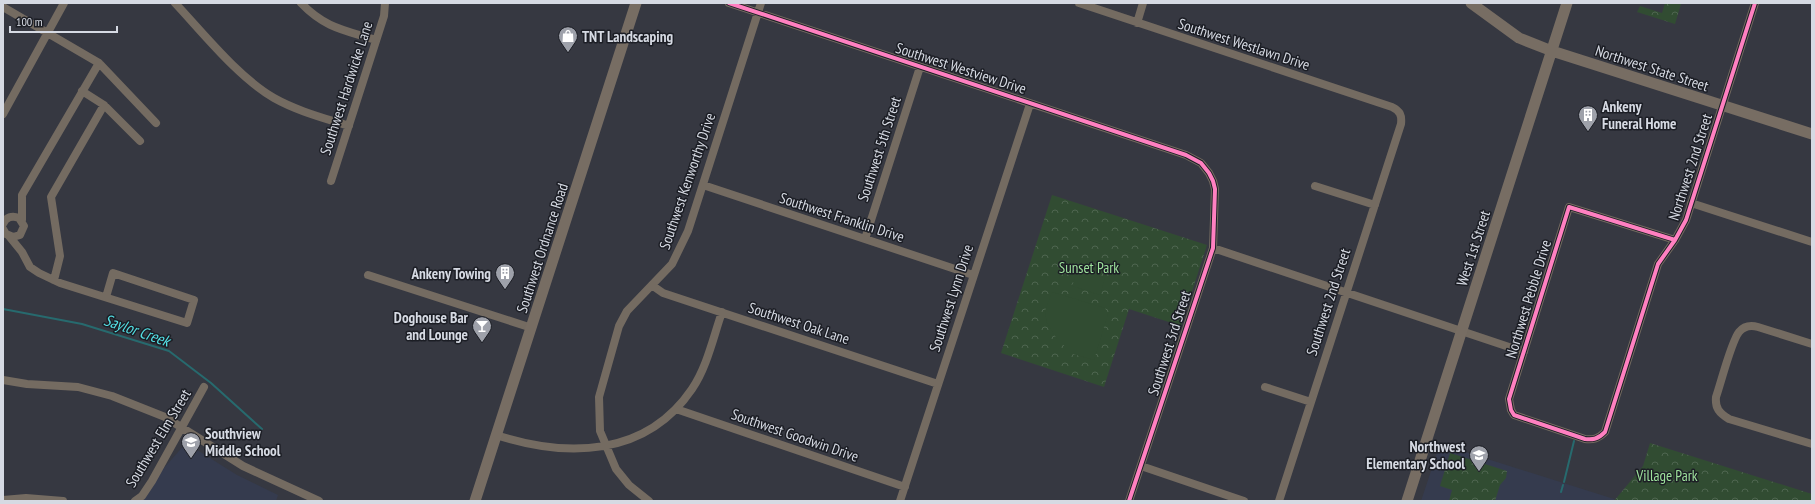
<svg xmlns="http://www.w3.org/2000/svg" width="1815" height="504" viewBox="0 0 1815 504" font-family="'PT Sans Narrow',sans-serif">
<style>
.built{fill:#353b4e}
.forest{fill:url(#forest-crowns)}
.pitch{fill:#314c32}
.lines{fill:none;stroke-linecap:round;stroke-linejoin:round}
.stream{stroke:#276a6e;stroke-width:2}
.street{stroke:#746b61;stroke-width:8}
.secondary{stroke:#776d63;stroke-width:11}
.cycleway-casing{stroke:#1c1e25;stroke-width:6}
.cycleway{stroke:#ff80c0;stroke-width:4}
.labels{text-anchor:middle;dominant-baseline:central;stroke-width:3;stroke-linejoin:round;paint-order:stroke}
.poi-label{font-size:15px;font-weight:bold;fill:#d6dae3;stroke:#1c1e25;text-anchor:start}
.street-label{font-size:15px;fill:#d6dae3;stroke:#1c1e25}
.park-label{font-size:15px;fill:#9ee29c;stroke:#1c1e25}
.water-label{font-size:16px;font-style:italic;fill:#54dfe4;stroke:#1c1e25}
</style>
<defs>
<pattern id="forest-crowns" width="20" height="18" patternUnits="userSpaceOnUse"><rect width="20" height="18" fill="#314c32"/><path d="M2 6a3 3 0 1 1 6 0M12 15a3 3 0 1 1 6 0" fill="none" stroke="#4e6550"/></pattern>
</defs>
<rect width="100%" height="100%" fill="#363841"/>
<path class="built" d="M186,443L237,475L278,495L276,501H135Z
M1440,444L1614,499V501H1421Z"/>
<path class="forest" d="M1665,3L1681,4L1675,24L1637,12L1640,6L1662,13Z
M1052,195L1207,245L1181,326L1129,309L1104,387L1001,353Z
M1650,443L1812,494V501H1614L1643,466Z
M1450,453L1507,471L1506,478L1500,485L1495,501H1449L1452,490L1440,486Z"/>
<path class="pitch" d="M1078,269L1105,278L1100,295L1072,286Z
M1052,292L1105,308L1108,314L1094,360L1073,354L1057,339L1047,323L1045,311Z"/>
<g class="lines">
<path class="stream" d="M3,309L82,324L169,351L211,383L262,429
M1564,482L1574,441
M1561,492L1563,485"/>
<path class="street" d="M175,3C204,34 238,77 274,98C297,111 324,118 349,126
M301,3C325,28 344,30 376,40
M729,3L1186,155L1201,163L1209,173L1213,181L1215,189L1213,248L1129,501
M1079,3L1392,107C1400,111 1402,115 1401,124L1279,501
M3,7L99,63L22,195V220
M1137,23L1143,3
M99,63L156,123
M82,91L104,105L140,141
M3,114L64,3
M331,181L384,16L385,3
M703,185L973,275
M1315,186L1375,205
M1691,203L1812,242
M3,224C6,217 12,215 19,218L24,226L20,235L13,237L6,234L3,229
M9,236L22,252L30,267L39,273L60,283L187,323L194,300L113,273L106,297
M865,239L920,67
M1675,240L1569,207L1509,399L1511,410L1514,415L1585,439C1593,440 1598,439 1605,432L1658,264L1675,240L1686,220L1755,3
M1213,248L1524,352
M368,275L532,328
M54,280L60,256L51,197L104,105
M653,286L663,293L938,384
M1812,344L1758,327C1751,325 1744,326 1739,332C1731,342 1721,383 1716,397C1715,408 1719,413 1729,419L1812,444
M3,380L27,384L78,387L112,396L165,417L243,466L319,501
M1265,387L1311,402
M676,409L905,487
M496,435C567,458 646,457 692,389C707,367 713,338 722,312
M1141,466L1244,501
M3,500L26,498L63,501
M135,501L142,496L152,481L204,387
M649,501L629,485L616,469L600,431L599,397L619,326L627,311L672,264L688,231L761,3
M900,501L1030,104"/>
<path class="secondary" d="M1471,3L1519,38L1552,51L1812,134
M475,501L636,3
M1407,501L1567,3"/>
<g class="cycleway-casing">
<path id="cycleway" d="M729,3L1186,155L1201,163L1209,173L1213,181L1215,189L1213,248L1129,501
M1675,240L1569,207L1509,399L1511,410L1514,415L1585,439C1593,440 1598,439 1605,432L1658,264L1675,240L1686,220L1755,3"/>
</g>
<use href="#cycleway" class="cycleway"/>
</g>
<defs>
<g id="shop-pin" transform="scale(1)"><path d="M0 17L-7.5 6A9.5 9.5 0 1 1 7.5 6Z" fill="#9ea1aa" stroke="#1c1e25"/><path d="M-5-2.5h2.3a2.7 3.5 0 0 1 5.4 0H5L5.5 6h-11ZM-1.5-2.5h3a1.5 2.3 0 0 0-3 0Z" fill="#fff"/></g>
<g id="building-pin" transform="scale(1)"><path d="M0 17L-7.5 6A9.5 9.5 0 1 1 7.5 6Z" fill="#9ea1aa" stroke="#1c1e25"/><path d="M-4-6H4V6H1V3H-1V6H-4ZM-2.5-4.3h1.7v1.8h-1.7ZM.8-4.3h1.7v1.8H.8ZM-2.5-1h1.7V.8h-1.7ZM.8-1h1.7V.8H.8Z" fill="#fff"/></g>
<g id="bar-pin" transform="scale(1)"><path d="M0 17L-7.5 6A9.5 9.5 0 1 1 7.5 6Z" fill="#9ea1aa" stroke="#1c1e25"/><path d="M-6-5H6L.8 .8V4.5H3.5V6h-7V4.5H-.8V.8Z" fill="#fff"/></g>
<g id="school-pin" transform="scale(1)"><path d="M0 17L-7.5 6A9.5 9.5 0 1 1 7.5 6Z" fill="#9ea1aa" stroke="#1c1e25"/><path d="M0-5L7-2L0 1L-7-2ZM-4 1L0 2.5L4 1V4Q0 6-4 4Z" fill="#fff"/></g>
</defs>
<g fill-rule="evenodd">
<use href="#shop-pin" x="568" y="36"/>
<use href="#building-pin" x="1588" y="115"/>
<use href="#building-pin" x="505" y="273"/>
<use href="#bar-pin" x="482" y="326"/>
<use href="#school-pin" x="191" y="442"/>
<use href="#school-pin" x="1479" y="455"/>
</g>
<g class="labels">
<g class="poi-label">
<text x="582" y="36">TNT Landscaping</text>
<text x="1602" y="106">Ankeny<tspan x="1602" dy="17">Funeral Home</tspan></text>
<text x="491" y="273" text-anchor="end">Ankeny Towing</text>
<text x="468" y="317" text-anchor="end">Doghouse Bar<tspan x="468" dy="17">and Lounge</tspan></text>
<text x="205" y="433">Southview<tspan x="205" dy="17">Middle School</tspan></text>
<text x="1465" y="446" text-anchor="end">Northwest<tspan x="1465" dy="17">Elementary School</tspan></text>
</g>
<g class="street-label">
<text transform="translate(1244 44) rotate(18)">Southwest Westlawn Drive</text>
<text transform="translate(961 68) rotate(18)">Southwest Westview Drive</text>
<text transform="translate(1652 68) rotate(18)">Northwest State Street</text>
<text transform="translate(346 88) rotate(-72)">Southwest Hardwicke Lane</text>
<text transform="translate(879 149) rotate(-72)">Southwest 5th Street</text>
<text transform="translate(1690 167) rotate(-72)">Northwest 2nd Street</text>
<text transform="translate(687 181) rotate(-71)">Southwest Kenworthy Drive</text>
<text transform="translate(842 217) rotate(18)">Southwest Franklin Drive</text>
<text transform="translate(542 248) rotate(-72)">Southwest Ordnance Road</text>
<text transform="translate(1473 248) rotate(-72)">West 1st Street</text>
<text transform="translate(951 298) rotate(-72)">Southwest Lynn Drive</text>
<text transform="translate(1528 299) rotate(-73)">Northwest Pebble Drive</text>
<text transform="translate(1328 302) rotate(-72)">Southwest 2nd Street</text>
<text transform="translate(799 323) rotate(18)">Southwest Oak Lane</text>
<text transform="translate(1169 343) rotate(-72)">Southwest 3rd Street</text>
<text transform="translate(795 435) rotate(19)">Southwest Goodwin Drive</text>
<text transform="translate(158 438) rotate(-59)">Southwest Elm Street</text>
</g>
<g class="park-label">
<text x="1089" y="267">Sunset Park</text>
<text x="1667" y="475">Village Park</text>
</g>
<g class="water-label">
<text transform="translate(137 330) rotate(19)">Saylor Creek</text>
</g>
</g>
<rect width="1815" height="504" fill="none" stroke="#d6dae3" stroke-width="8"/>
<path d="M10 26v6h107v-6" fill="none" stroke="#d6dae3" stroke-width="2"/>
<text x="16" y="26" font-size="12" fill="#d6dae3" stroke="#1c1e25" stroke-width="3" paint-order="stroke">100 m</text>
</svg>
